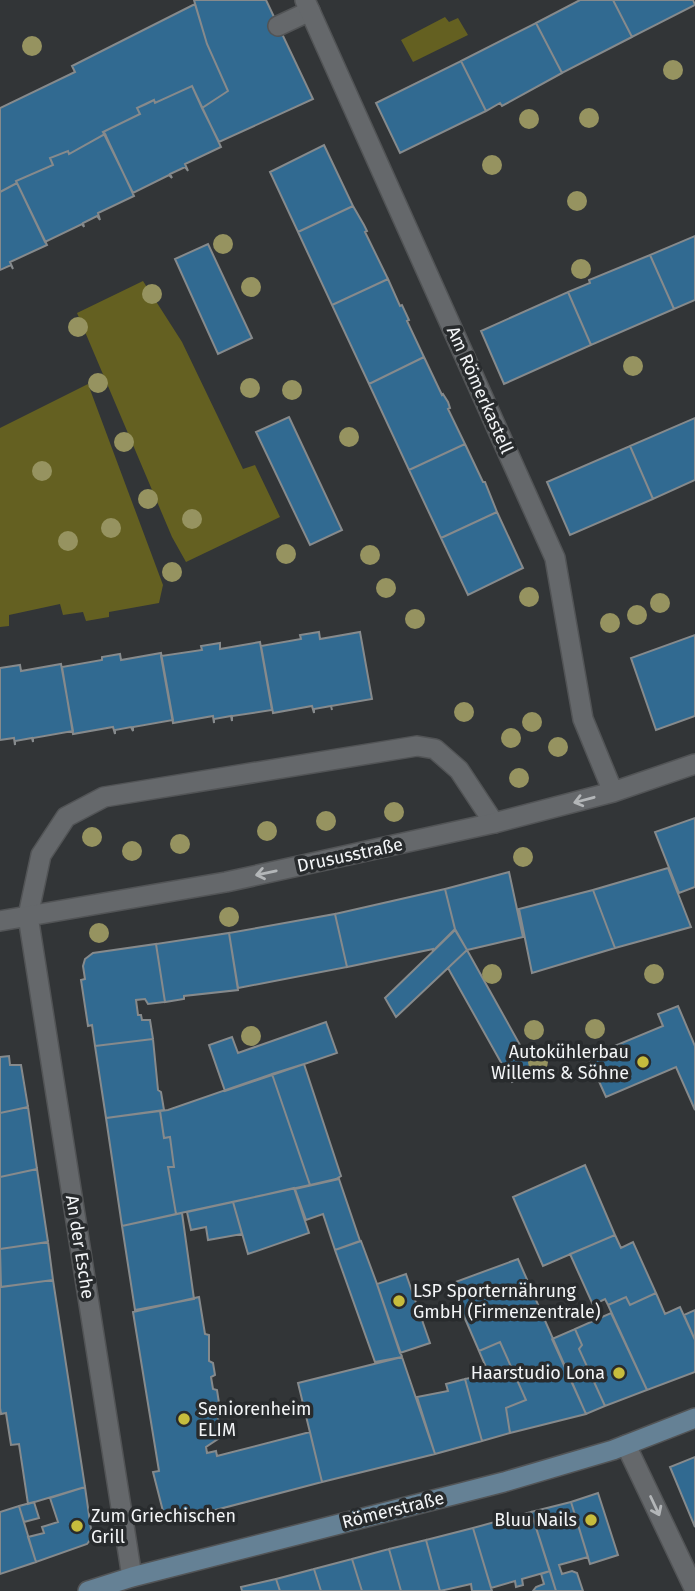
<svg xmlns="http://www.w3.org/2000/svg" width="695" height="1591" viewBox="0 0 695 1591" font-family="'Fira Sans',sans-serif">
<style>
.green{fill:#646021}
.building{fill:#316a91;stroke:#868a8c;stroke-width:2}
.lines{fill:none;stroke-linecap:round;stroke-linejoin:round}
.service-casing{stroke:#525456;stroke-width:22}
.minor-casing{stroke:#525456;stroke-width:22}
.secondary-casing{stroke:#525456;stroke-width:22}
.service{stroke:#65686b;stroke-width:19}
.minor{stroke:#65686b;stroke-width:19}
.secondary{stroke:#658195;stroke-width:19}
.tree{fill:#969360}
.oneway{stroke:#b3b6b8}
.poi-dot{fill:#c6bc3d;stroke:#282b2d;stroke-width:2.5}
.labels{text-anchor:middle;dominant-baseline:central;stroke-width:7;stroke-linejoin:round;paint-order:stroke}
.street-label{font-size:18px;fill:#f3f5f7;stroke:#282b2d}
.poi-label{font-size:18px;fill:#f3f5f7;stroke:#282b2d;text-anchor:end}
</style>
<rect width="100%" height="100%" fill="#323537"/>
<path class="green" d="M445,17L449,22L458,18L468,35L413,62L401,40Z
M143,281L182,342L243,469L255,465L280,517L186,562L172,537L77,313Z
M88,384L163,585L159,603L109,612V617L86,621L83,612L63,615L60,604L9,615V626L0,627V428Z"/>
<path class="building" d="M194,0H266L313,99L219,142L202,108L228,91L207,44Z
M580,0H613L632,37L562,73L536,23Z
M613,0H693L695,5L632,37Z
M195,4L207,44L228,91L202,108L192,86L155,103L154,100L137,108L140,114L103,132L105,134L69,154L68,151L50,158L53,165L16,181L17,183L0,192V108L75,72L72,66Z
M536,23L562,73L502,106L500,103L486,111L461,61Z
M461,61L486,111L400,153L376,103Z
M192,86L221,147L185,164L188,171L185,167L170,174L172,178L169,175L133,193L103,132L140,114L137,108L146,104L154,100L155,103Z
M105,134L134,196L98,213L100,220L97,216L83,223L84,227L82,224L45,242L16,181L53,165L50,158L68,151L69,154Z
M324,145L353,206L298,232L270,172Z
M17,183L47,245L10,262L13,269L11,265L0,270V192Z
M353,206L364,225L367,231L365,232L388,279L332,305L298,232Z
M695,236V300L674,309L650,255Z
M208,244L252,338L218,354L175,259Z
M650,255L674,309L591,345L568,292L590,283L589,280Z
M388,279L400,306L402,305L409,320L407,321L424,357L369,384L332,305Z
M568,292L591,345L504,384L481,331Z
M424,357L442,395L443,394L448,402L450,408L448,409L465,444L409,470L369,384Z
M289,417L342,530L310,545L256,432Z
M695,418V480L653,499L630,446Z
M465,444L483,482H485L497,512L441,538L409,470Z
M630,446L653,499L570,535L547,482Z
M497,512L523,568L468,595L441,538Z
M319,632L320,639L360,632L372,699L331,706L332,710L331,706L314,709V713L312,706L273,713L261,646L301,639L300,635Z
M695,635V716L656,730L631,658Z
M260,642L272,710L232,716V721L231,716L214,719V723L213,716L173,723L161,656L202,650L201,646L220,643V649Z
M161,653L173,720L133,727V731L131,727L115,730V734L113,727L73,734L62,667L102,660V657L120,654L121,660Z
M61,664L73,731L33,738V742L32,738L15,741V745L14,738L0,740V668L20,665L21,671Z
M695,818V887L679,893L655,832Z
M668,868L691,927L615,948L593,890Z
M509,872L523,937L467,950L455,929L445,889Z
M445,889L455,929L433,951V949L347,967L335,914Z
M593,890L615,948L532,973L519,909Z
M335,914L347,967L238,988L229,933Z
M455,930L467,950L396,1017L385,998Z
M229,933L238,990L184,996V999L165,1002L156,944Z
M156,944L165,1002L148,1004L145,999L136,1000L138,1015H141L142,1020H150L153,1039L95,1046L92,1025L88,1026L81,980L85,979L83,966L85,959L93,953Z
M467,950L534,1070L512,1082L448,968Z
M678,1006L695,1046V1110L676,1067L606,1097L588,1057L663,1026L658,1014Z
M326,1022L337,1053L225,1091L209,1045L232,1037L238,1053Z
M153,1039L158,1090L161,1092L164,1110L106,1118L95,1046Z
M9,1056L10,1065H21L28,1107L0,1113V1057Z
M304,1064L341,1176L336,1179L310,1185L272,1074Z
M272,1074L310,1185L176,1214L168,1167H174L170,1137L164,1138L160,1111L168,1110Z
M28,1107L37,1169L0,1177V1113Z
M160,1111L164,1138L170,1137L174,1167H168L176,1214L122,1226L106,1118Z
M585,1165L615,1235L543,1266L513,1197Z
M37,1169L48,1242L0,1249V1177Z
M339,1179L360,1241L335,1250L323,1214L306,1220L295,1189Z
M294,1188L309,1233L248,1254L233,1202Z
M233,1202L242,1234L208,1240L206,1227L191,1230L187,1212Z
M182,1213L194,1299L135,1310L122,1226Z
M615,1235L621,1248L633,1242L656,1293L630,1305L626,1297L608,1305L605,1299L593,1305L570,1254Z
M361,1241L377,1284L402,1357L375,1362L335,1250Z
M48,1242L53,1280L1,1287L0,1249Z
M518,1259L586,1414L510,1433L506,1408L526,1400L500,1342L479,1351L450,1284Z
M406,1274L430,1343L400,1353L377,1284Z
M53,1280L85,1487L28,1504L19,1444L11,1445L6,1413L1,1414L0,1408V1287Z
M656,1293L665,1314L680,1307L695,1340V1372L647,1390L608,1305L626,1297L630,1305Z
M199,1297L205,1334L209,1335V1361L213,1363L215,1375L211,1377L213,1389L217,1390L219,1403L216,1405L221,1437L206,1447L207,1453L216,1451L217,1456L310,1432L322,1482L166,1523L153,1472L159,1471L133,1312Z
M695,1310V1340L684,1315Z
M611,1313L647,1390L605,1406L579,1349L582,1345L575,1329Z
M575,1329L582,1345L579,1349L605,1406L586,1414L552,1339Z
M500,1342L526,1400L506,1408L510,1433L482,1441L465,1379L489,1374L479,1351Z
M402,1357L435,1454L322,1482L298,1383Z
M465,1379L482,1441L435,1454L417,1397L448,1391L446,1384Z
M695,1457V1527L670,1467Z
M85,1487L92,1536L90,1540L87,1544L36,1562L28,1537L44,1533L42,1527L58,1522L50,1498Z
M598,1493L618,1555L590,1564L571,1502Z
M34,1502L39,1518L24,1522L19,1506Z
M571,1502L588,1557L559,1565L562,1574L572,1571L577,1573L583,1591H556L531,1512Z
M19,1506L36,1562L0,1574V1512Z
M531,1512L550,1571L522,1579L523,1585L516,1587L515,1581L491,1588L473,1528Z
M473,1528L492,1591H472L471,1584L440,1591L426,1540Z
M426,1540L440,1591H401L389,1549Z
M389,1549L401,1591H362L352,1559Z
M352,1559L362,1591H321L314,1569Z
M314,1569L321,1591H280L276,1579Z
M550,1571L556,1591H533L536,1587L544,1584L541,1574Z
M276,1579L280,1591H242L241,1587Z"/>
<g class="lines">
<g class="service-casing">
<path id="service" d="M278,26L310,11
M28,916L41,855L66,817L104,797L417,746L435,749L459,770L494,823"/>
</g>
<g class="minor-casing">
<path id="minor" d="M305,0L555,558L583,719L613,792
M28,916L132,1577
M0,921L226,882L494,823L613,792L695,764
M626,1445L695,1590"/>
</g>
<g class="secondary-casing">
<path id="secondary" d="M88,1591L132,1577L504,1482L613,1450L695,1418"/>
</g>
<use href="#service" class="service"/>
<use href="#minor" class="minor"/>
<use href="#secondary" class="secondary"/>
</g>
<g class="tree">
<circle cx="32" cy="46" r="10"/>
<circle cx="673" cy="70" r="10"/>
<circle cx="589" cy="118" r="10"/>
<circle cx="529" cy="119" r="10"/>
<circle cx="492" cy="165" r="10"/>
<circle cx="577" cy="201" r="10"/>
<circle cx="223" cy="244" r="10"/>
<circle cx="581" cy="269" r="10"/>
<circle cx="251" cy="287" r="10"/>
<circle cx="152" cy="294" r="10"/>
<circle cx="78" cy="327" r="10"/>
<circle cx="633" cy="366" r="10"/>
<circle cx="98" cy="383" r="10"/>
<circle cx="250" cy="388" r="10"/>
<circle cx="292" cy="390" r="10"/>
<circle cx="349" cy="437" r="10"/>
<circle cx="124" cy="442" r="10"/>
<circle cx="42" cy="471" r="10"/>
<circle cx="148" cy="499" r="10"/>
<circle cx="192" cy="519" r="10"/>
<circle cx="111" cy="528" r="10"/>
<circle cx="68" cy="541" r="10"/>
<circle cx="286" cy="554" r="10"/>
<circle cx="370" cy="555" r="10"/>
<circle cx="172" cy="572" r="10"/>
<circle cx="386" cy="588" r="10"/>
<circle cx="529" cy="597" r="10"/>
<circle cx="660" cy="603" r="10"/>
<circle cx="637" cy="615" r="10"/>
<circle cx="415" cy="619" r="10"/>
<circle cx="610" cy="623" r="10"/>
<circle cx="464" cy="712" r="10"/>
<circle cx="532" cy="722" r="10"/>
<circle cx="511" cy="738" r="10"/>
<circle cx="558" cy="747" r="10"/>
<circle cx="519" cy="778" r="10"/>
<circle cx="394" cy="812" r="10"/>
<circle cx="326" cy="821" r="10"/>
<circle cx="267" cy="831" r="10"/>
<circle cx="92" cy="837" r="10"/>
<circle cx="180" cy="844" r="10"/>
<circle cx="132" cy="851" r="10"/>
<circle cx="523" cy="857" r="10"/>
<circle cx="229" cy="917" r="10"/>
<circle cx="99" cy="933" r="10"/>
<circle cx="492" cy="974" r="10"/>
<circle cx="654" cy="974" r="10"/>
<circle cx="595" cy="1029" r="10"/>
<circle cx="534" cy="1030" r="10"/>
<circle cx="251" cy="1036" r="10"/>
<circle cx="538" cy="1062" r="10"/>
</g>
<defs><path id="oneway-shaft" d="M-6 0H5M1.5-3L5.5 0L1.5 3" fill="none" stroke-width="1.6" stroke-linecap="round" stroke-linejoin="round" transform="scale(1.75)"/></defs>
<g class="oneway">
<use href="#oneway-shaft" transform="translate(584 800) rotate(165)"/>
<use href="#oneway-shaft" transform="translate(266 873) rotate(168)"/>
<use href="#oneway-shaft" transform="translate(655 1506) rotate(65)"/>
</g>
<g class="poi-dot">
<circle cx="643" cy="1062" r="7"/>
<circle cx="399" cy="1301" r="7"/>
<circle cx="619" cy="1373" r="7"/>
<circle cx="184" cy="1419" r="7"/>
<circle cx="591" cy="1520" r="7"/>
<circle cx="77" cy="1526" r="7"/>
</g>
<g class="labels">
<g class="street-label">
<text transform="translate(480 390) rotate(66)">Am Römerkastell</text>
<text transform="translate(350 855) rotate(-12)">Drususstraße</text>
<text transform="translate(80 1247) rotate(81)">An der Esche</text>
<text transform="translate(393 1510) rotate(-14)">Römerstraße</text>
</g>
<g class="poi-label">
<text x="629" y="1052">Autokühlerbau<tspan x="629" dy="21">Willems &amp; Söhne</tspan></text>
<text x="413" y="1291" text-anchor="start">LSP Sporternährung<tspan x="413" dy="21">GmbH (Firmenzentrale)</tspan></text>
<text x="605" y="1373">Haarstudio Lona</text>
<text x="198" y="1409" text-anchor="start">Seniorenheim<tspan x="198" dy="21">ELIM</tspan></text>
<text x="91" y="1516" text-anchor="start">Zum Griechischen<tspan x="91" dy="21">Grill</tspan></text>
<text x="577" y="1520">Bluu Nails</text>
</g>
</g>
</svg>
